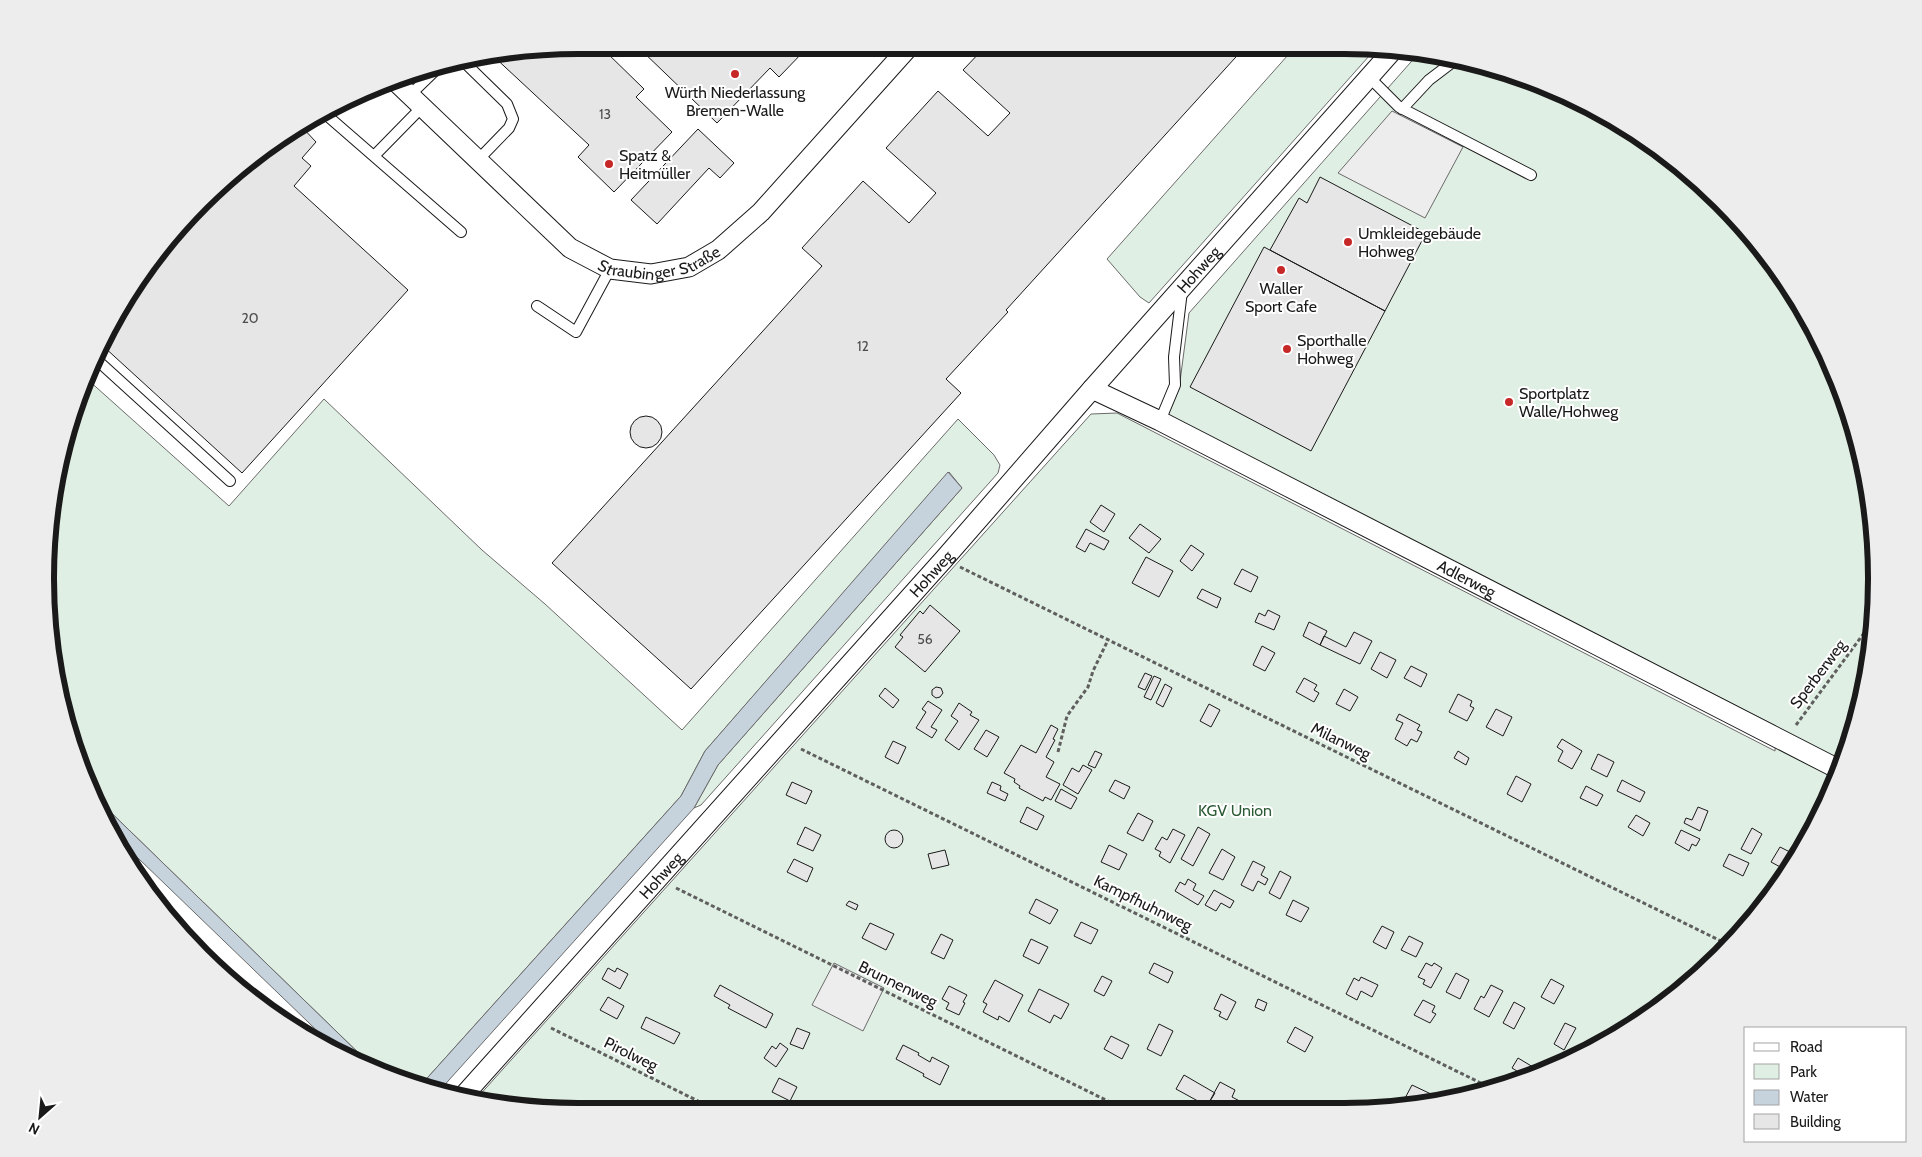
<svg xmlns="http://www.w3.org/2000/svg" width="1922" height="1157" viewBox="0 0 1922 1157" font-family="Cabin,sans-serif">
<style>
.green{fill:#e0efe3;stroke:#6a6a6a}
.parking{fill:#ededed;stroke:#6a6a6a}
.water{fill:#c6d2dc;stroke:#6a6a6a}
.building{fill:#e6e6e6;stroke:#1a1a1a}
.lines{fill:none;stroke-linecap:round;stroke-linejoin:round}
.service-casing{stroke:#1a1a1a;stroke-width:12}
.minor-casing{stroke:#1a1a1a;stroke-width:21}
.path{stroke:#5f5f5f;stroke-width:3;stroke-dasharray:4 2.5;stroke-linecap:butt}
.service{stroke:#fff;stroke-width:10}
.minor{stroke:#fff;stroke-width:19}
.poi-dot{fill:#c62828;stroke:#fff;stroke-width:2}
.labels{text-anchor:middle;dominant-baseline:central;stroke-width:4;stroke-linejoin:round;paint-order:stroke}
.number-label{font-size:14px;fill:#4d4d4d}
.poi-label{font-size:16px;fill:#1a1a1a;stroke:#fff;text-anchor:start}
.street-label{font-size:16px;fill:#1a1a1a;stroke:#fff}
.park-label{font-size:16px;fill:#2b5a34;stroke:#fff}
.rim{fill:none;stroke:#1a1a1a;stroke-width:6}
</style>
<rect width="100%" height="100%" fill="#fff"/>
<path class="green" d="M1296,46H1378L1149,303L1140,297L1107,259Z
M1418,54L1515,73L1640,135L1721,201L1787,282L1836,375L1867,475L1877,579L1867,683L1836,783L1787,875L1695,979L1610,1041L1482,1094L1379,1111H543L477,1098L1091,414L1117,413L1775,751L1776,726L1168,415L1179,389L1189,313Z
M87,379L229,506L324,399L482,550L545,604L682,730L958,419L994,455L1000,465L998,473L701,805L694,808L718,765L962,488L949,472L705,751L681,796L420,1086L407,1084L373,1067L95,797L73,750L55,682L45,579L50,509L73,407Z"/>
<path class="parking" d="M1392,111L1463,147L1425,218L1338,173Z
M834,963L884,988L863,1031L812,1005Z"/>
<path class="water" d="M948,472L962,488L718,765L694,808L440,1090L420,1086L681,796L705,751Z
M95,797L373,1067L336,1049L111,832Z"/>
<path class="building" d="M1055,47L1064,56L1071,47H1245L1006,310L1008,312L946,379L961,393L691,689L552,563L822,266L802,248L863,181L909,223L936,193L886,148L938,91L988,136L1010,113L963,70L984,48Z
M789,48H803L805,50L779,77L770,68L717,123L640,49H780L785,53Z
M603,49L644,89L636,97L672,132L614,192L578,157L589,145L491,54L509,50Z
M301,126L316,142L302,158L311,166L294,186L408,290L242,473L103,346L135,282L186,220L189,222L235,171L254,155Z
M698,129L734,163L720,178L709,168L657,224L631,200Z
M1320,177L1426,233L1385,311L1270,250L1299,198L1307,203Z
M1264,247L1385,311L1311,451L1190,387Z
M630 432a16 16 0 1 1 32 0a16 16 0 1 1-32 0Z
M1101,505L1115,514L1104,532L1090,522Z
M1140,524L1161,539L1149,553L1129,538Z
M1086,529L1109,541L1104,550L1090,543L1085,552L1076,547Z
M1191,545L1204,554L1192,571L1180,561Z
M1146,557L1173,571L1159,597L1132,583Z
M1242,569L1258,577L1251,592L1234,584Z
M1202,589L1221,598L1217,608L1197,598Z
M930,605L960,631L925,672L895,647L903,637L900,635L920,611L923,614Z
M1268,610L1280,616L1274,630L1255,622L1259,613L1265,616Z
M1309,622L1327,631L1320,645L1303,636Z
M1354,632L1372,641L1360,664L1320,645L1324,636L1346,647Z
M1262,646L1275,653L1265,671L1253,665Z
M1380,652L1396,660L1387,678L1371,669Z
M1411,666L1427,674L1421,687L1404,678Z
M1145,673L1152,676L1145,690L1138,687Z
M1154,676L1161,679L1151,700L1144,697Z
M1304,678L1317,685L1314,690L1319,693L1314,702L1296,692Z
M1165,684L1172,688L1163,707L1156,703Z
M936,687L941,688L943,693L940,697L936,698L932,695V690Z
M885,688L899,700L893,708L879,696Z
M1344,689L1358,697L1350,711L1336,704Z
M1458,694L1472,701L1470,706L1474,708L1467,721L1449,712Z
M928,701L942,710L931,727L937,730L932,738L916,728L926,712L922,709Z
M959,703L972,712L970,715L979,720L959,750L945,740L958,721L951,716Z
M1209,704L1220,710L1211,727L1200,721Z
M1496,709L1512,717L1503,736L1486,727Z
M1399,714L1420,725L1417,730L1422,732L1417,742L1411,739L1407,746L1395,739L1403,723L1396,720Z
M1051,725L1058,729L1053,739L1055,740L1046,757L1054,762L1046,777L1060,784L1051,800L1045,797L1043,801L1019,788L1020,786L1014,782L1015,779L1004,773L1021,745L1036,753Z
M986,730L999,737L987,757L974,749Z
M1562,739L1582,751L1572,769L1558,761L1563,751L1557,747Z
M893,741L906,747L898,764L885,757Z
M1095,751L1102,754L1095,768L1088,765Z
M1458,751L1469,758L1466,765L1454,758Z
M1598,754L1614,762L1607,777L1591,769Z
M1083,765L1092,770L1078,794L1063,785L1072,768L1079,772Z
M1516,776L1531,784L1522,802L1507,794Z
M1115,780L1130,787L1124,799L1109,791Z
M1622,780L1645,792L1640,802L1617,791Z
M792,782L812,791L806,804L786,795Z
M992,782L1001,786L1000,790L1008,794L1005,801L987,793Z
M1586,786L1603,795L1597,806L1580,798Z
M1061,789L1077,798L1071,809L1055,801Z
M1027,807L1044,816L1037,830L1020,822Z
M1698,807L1708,811L1700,831L1684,823L1686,818L1692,820Z
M1138,813L1153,821L1143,841L1127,833Z
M1636,815L1650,823L1643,836L1628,827Z
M805,827L821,835L813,851L797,844Z
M1198,827L1210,834L1193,866L1181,859Z
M1752,828L1762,834L1751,854L1741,849Z
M1173,829L1185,835L1170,863L1159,856L1161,852L1155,849L1162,837L1167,840Z
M885 839a9 9 0 1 1 18 0a9 9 0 1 1-18 0Z
M1681,830L1700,839L1696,846L1692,844L1689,851L1675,843Z
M1109,845L1127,854L1119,870L1101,862Z
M1780,847L1792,853L1784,869L1771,862Z
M1222,849L1235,857L1223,880L1209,873Z
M945,850L949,865L932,869L928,854Z
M1729,854L1749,863L1743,876L1723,866Z
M794,859L813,868L807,882L787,872Z
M1253,861L1265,867L1261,875L1268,879L1265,885L1258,881L1253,891L1241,885Z
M1280,871L1291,877L1280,899L1269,893Z
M1188,879L1196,884L1193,890L1204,896L1198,905L1175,891L1180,882L1185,885Z
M1214,890L1234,901L1230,908L1221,903L1216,911L1205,905Z
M1036,899L1058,910L1050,924L1029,913Z
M1293,900L1309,908L1301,922L1286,915Z
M849,901L858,905L856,910L846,905Z
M1081,922L1098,930L1091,944L1074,936Z
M870,923L894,934L886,950L862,938Z
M1382,926L1394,932L1386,949L1373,942Z
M941,934L953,940L944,959L931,953Z
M1409,936L1423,943L1416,957L1401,950Z
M1031,939L1048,947L1039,964L1023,956Z
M1154,963L1173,972L1168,983L1149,973Z
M1426,963L1432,966L1434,963L1442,968L1431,988L1423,984L1425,980L1418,977Z
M608,968L615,972L617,968L628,974L620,989L602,979Z
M1456,973L1469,980L1460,999L1446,992Z
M1102,976L1112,981L1104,996L1094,991Z
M1361,977L1378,985L1372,997L1361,991L1357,1000L1346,994L1354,978L1359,981Z
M1551,979L1564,986L1554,1004L1541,997Z
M995,980L1023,995L1009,1022L999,1016L998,1020L983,1012L987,1004L983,1002Z
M720,985L773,1014L766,1028L728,1008L730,1005L714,996Z
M1491,985L1503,991L1489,1017L1474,1009L1481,996L1484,998Z
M949,986L967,995L963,1002L965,1003L959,1015L946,1009L949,1003L942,999Z
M1039,989L1069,1004L1061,1019L1054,1015L1050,1023L1028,1011Z
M1221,994L1236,1002L1227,1020L1219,1016L1221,1012L1214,1009Z
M608,997L624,1006L617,1019L600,1010Z
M1258,999L1267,1003L1264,1011L1255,1007Z
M1423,1000L1435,1006L1432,1012L1436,1014L1430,1023L1414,1015Z
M1514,1002L1525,1008L1514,1029L1503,1023Z
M646,1017L680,1033L674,1044L641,1028Z
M1565,1023L1576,1028L1564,1050L1554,1044Z
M1159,1024L1173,1031L1161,1056L1147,1049Z
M1295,1027L1313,1037L1305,1052L1287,1042Z
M797,1028L810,1033L803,1049L790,1044Z
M1111,1036L1129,1045L1122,1059L1104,1049Z
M780,1043L788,1049L776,1067L764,1058L772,1046L776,1049Z
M903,1045L919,1053L918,1055L930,1062L932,1057L949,1066L940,1085L923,1076L924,1074L896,1059Z
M1518,1058L1533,1067L1529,1074L1525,1076L1512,1068Z
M1184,1075L1215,1093L1207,1106L1176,1089Z
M779,1078L797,1087L790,1101L772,1092Z
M1220,1082L1235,1090L1232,1097L1251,1107L1249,1111L1205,1110Z
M1412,1085L1431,1094L1427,1103L1410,1106L1403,1102Z
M1027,1103L1042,1111H1023Z"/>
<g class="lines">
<g class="service-casing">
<path id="service" d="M462,60L507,104L513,119L509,128L478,160
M1369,77L1399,107L1531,175
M410,95L440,66
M1402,109L1429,80L1454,61
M323,112L461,232
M374,156L422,107
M537,306L576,332L610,269
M97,360L230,481
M1160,421L1175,385L1174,357L1182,291"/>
</g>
<g class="minor-casing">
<g id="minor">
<path id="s1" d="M393,79L570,248L610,269L651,274L689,267L718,250L761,212L908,48"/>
<path id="s2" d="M1092,389L1160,421L1840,770"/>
<path id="s3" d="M464,1095L944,559L1092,389L1394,49"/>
</g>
</g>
<path class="path" d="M960,567L1727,944
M1796,725L1873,621
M801,749L1493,1089
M1058,752L1067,716L1088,687L1093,671L1108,640
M676,888L1128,1111
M551,1028L718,1111"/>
<use href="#service" class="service"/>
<use href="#minor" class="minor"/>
</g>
<g class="poi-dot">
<circle cx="735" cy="74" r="5"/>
<circle cx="609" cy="164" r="5"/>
<circle cx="1348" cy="242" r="5"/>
<circle cx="1281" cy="270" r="5"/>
<circle cx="1287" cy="349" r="5"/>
<circle cx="1509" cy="402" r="5"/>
</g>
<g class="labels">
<g class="number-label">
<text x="605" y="114">13</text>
<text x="250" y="318">20</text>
<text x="863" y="346">12</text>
<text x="925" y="639">56</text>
</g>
<g class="poi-label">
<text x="735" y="92" text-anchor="middle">Würth Niederlassung<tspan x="735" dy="18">Bremen-Walle</tspan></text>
<text x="619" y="155">Spatz &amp;<tspan x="619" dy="18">Heitmüller</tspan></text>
<text x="1358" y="233">Umkleidegebäude<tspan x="1358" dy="18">Hohweg</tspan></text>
<text x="1281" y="288" text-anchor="middle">Waller<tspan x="1281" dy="18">Sport Cafe</tspan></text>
<text x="1297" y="340">Sporthalle<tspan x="1297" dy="18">Hohweg</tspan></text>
<text x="1519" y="393">Sportplatz<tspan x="1519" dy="18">Walle/Hohweg</tspan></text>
</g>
<g class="street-label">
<text stroke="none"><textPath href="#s1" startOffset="341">Straubinger Straße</textPath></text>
<text stroke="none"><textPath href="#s3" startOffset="1105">Hohweg</textPath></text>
<text stroke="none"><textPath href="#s3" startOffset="700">Hohweg</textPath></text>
<text stroke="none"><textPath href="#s2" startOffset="420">Adlerweg</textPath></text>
<text transform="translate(1818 674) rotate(-53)">Sperberweg</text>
<text transform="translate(1341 741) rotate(26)">Milanweg</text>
<text stroke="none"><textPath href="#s3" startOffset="295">Hohweg</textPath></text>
<text transform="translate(1143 903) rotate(26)">Kampfhuhnweg</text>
<text transform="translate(898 984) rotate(26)">Brunnenweg</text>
<text transform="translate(631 1054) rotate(26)">Pirolweg</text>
</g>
<g class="park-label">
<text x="1235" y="810">KGV Union</text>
</g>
</g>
<path d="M0 0H1922V1157H0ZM578 54H1344A524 524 0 0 1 1868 578V579A524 524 0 0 1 1344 1103H578A524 524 0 0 1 54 579V578A524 524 0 0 1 578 54Z" fill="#ededed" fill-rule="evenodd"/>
<path class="rim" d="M578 54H1344A524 524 0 0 1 1868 578V579A524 524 0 0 1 1344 1103H578A524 524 0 0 1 54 579V578A524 524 0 0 1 578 54Z"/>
<rect x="1744" y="1027" width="162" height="115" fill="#ffffff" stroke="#a3a3a3"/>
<rect x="1754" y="1043" width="25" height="8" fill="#ffffff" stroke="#a3a3a3"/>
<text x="1790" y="1052" font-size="15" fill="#1a1a1a">Road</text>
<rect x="1754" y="1064" width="25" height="15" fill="#e0efe3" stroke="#a3a3a3"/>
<text x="1790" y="1077" font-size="15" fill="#1a1a1a">Park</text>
<rect x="1754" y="1090" width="25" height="15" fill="#c6d2dc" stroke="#a3a3a3"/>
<text x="1790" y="1102" font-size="15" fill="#1a1a1a">Water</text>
<rect x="1754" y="1114" width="25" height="15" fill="#e6e6e6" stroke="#a3a3a3"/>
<text x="1790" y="1127" font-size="15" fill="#1a1a1a">Building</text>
<g transform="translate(40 1117) rotate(207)" stroke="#ffffff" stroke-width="4" paint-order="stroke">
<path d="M0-4L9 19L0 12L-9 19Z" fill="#1a1a1a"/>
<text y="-8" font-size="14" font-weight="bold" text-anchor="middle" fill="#1a1a1a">N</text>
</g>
</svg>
